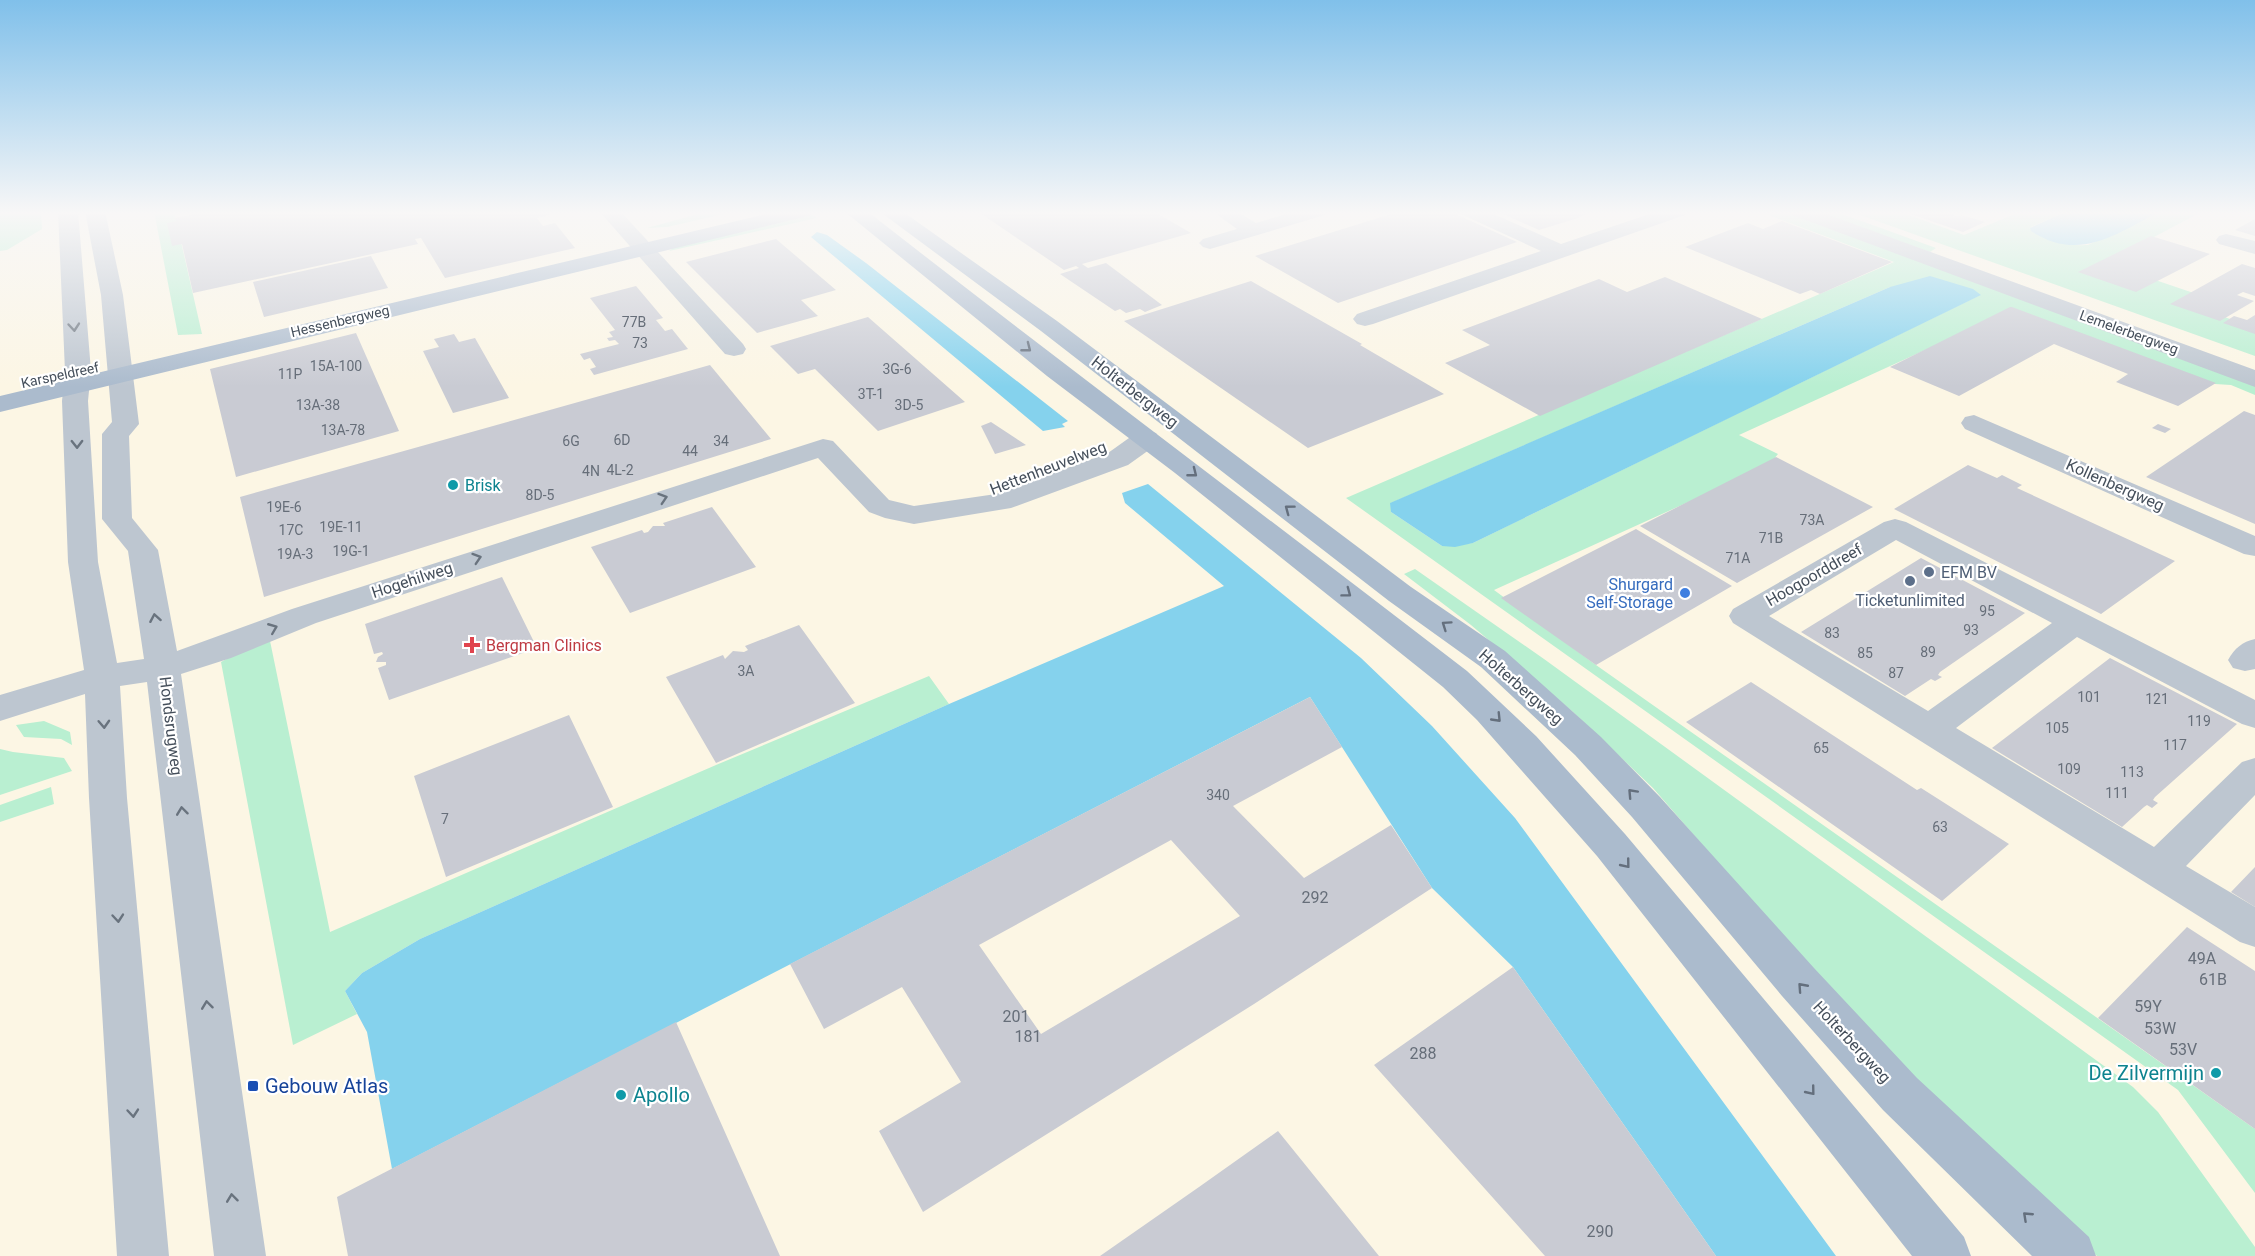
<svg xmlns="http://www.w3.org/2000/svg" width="2255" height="1256" viewBox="0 0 2255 1256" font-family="Roboto,sans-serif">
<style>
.commercial{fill:#fcf6e4}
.green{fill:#b9efd1;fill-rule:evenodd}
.water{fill:#85d2ed}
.building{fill:#c9cbd3;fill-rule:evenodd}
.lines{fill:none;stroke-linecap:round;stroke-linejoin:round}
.minor{fill:#bdc6d0;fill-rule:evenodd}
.major{fill:#abbbcd;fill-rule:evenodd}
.oneway{stroke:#69737e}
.oneway2{stroke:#646f7d}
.culture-dot{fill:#0f9aa8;stroke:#fff;stroke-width:2}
.service-dot{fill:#5c6f8a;stroke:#fff;stroke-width:2}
.shop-dot{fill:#3f7fe0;stroke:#fff;stroke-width:2}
.health-dot{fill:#e0444e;stroke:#fff;stroke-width:2}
.transit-dot{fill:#1a4fb4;stroke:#fff;stroke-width:2}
.labels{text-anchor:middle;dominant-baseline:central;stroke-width:4.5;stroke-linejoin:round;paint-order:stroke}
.far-street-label{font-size:14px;fill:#454f5b;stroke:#fff}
.number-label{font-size:14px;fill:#666e79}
.street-label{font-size:16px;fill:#454f5b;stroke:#fff}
.culture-label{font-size:16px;fill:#0d838f;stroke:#fff;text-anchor:start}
.service-label{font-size:16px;fill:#4e5e75;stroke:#fff;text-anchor:start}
.shop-label{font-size:16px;fill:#366cbe;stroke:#fff;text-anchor:end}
.health-label{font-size:16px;fill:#be3a42;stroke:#fff;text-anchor:start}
.near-number-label{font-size:16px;fill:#666e79}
.near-culture-label{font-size:20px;fill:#0d838f;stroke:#fff;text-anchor:end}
.near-transit-label{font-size:20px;fill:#164399;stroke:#fff;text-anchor:start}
</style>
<rect width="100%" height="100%" fill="#f0eded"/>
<path class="commercial" d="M0,211H2255V1256H0Z"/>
<path class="green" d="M0,211H41L42,229L7,250L0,251Z
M154,211H174L202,334L178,335Z
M709,211H737L667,227L647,228Z
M1758,211H1789L2255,382V395L2231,385L2215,384L2015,309L1739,435L1778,454L1768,466L1494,590L1596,665L2255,1129V1193L2178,1090L1346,498L1894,262ZM1890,287L1980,295L1473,543L1442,546L1391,512V503Z
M1815,211H1834L1936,248L1930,252Z
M1849,211H1898L1964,235L2022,211H2067L2031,227C2045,242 2067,246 2088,245L2159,211H2203L2105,263L2235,307L2219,315L2255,328V356Z
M812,215L817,218L669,251L680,243L728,235Z
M1415,569L1544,659L2133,1087L2158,1112L2255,1247V1256H2097L1898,1070L1653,788L1573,712L1471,625L1404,574Z
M269,636L330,932L716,765L929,676L949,704L420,939L362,973L345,991L357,1014L293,1045L221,662Z
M44,721L70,732L72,745L61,739L24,737L16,725Z
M0,749L13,752L64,758L72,771L0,795Z
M51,787L54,804L0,822V805Z"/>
<path class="water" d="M2067,211H2161C2117,233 2080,263 2031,231L2030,228Z
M817,232L827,235L866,263L1068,421L1062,424L1065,427L1043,431L811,237Z
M1930,276L1973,289L1981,295L1473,543L1455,547L1442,546L1391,512L1390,503L1890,287Z
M1148,484L1361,658L1432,726L1515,818L1836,1256H1716L1513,967L1432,888L1310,697L392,1169L367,1032L345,991L362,973L420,939L949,704L1224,586L1125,503L1122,493Z"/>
<path class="building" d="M210,211H546L549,215L537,218L543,226L555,223L575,248L445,278L421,238L415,239L418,244L193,293L182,244L172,246L167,223L176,221L175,218Z
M977,211H1153L1191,233L1082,264L1088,268L1106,263L1162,305L1145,312L1140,309L1126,313L1120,309L1115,311L1060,274L1079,268L1076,266L1064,270Z
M1401,211H1449L1517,242L1338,303L1255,256Z
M1496,211H1593L1578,218L1539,230Z
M1902,211H1951L1947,213L1957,216L1962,215L1985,222L1963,232Z
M2255,219V236L2235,230Z
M1782,221L1892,262L1820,294L1811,290L1800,294L1685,247L1748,223L1763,229Z
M2151,236L2210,254L2136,292L2078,272Z
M776,239L836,290L801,300L818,316L757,333L686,262Z
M371,256L388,288L264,317L253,282Z
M2242,264L2255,268V296L2243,292L2237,295L2254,301L2220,321L2170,304Z
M1665,277L1762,319L1540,416L1445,363L1490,345L1462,330L1599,279L1627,292Z
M1251,281L1362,344L1360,345L1444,394L1308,448L1124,321Z
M636,286L663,318L656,320L665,331L672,329L688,349L594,375L590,369L596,367L590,358L584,360L580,354L619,344L615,340L609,341L607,338L613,337L609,332L615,330L590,298Z
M2010,307H2012L2216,383L2178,406L2116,382L2128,374L2054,344L1959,396L1890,367Z
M2255,315V334L2223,323L2234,316L2247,320Z
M868,317L965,402L878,431L815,369L798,374L770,346Z
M356,333L399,431L236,477L210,369Z
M454,334L459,342L475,338L509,398L453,413L423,351L439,347L434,339Z
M710,365L771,439L264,597L240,497Z
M2244,411L2255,415V524L2146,477Z
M991,422L1026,445L995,454L981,426Z
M2158,424L2171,429L2165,433L2152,428Z
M1776,457L1873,507L1737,583L1640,526Z
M1968,465L1997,478L2002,475L2022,485L2017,488L2175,561L2101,614L1894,509Z
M712,507L756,567L630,613L591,547L642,530L644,533L648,532L653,526H665L663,523Z
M1636,529L1732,586L1596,665L1501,598Z
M1921,558L2025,613L1940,672L1938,675L1942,677L1935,681L1931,679L1905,696L1801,632Z
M502,577L537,648L389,700L378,668L386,665V662H376L378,657L383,654L382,652L374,654L365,624Z
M799,625L855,703L716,763L666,677L723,655L725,659L733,651L744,652L748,650L745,646Z
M2110,658L2237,724L2155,797L2153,800L2158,803L2152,808L2147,805L2144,807L2122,827L1992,748Z
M1751,682L1917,790L1921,788L2009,844L1942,901L1686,722Z
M1310,697L1342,747L1233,806L1304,878L1391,825L1432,888L1254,1004L923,1212L879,1131L961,1082L902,987L824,1029L790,964ZM1171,840L1240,916L1041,1034L979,945Z
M569,715L613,807L446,877L414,776Z
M2255,867V907L2231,892Z
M2187,927L2255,971V1129L2098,1018Z
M1513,967L1716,1256H1545L1374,1065Z
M676,1022L780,1256H348L337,1197Z
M1278,1131L1379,1256H1100L1199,1187Z"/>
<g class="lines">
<path class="minor" d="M58,211H78L91,371L88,401L98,562L117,663L144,659L128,551L102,519V434L112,422L101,295L85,211H105L123,295L139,424L129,436L132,518L158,550L177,651L292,609L823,439L833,441L889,500L914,506L996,494L1108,453L1136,433L1146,431L1156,433L1160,439L1156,445L1128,465L1011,508L914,524L885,518L869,512L818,458L316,623L231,658L181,674L266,1256H214L147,682L120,686L127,798L169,1256H117L89,798L85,694L0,721V695L84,670L68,562L62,401L65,371Z
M599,211H620L743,344L746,349L743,354L734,356L725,354Z
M1212,211H1236L1256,223L1296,211H1328L1325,215L1210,249L1203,247L1199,243L1203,239L1237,229Z
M1460,211H1487L1561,244L1658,211H1688L1685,215L1373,324L1365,326L1357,324L1353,319L1357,314L1541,251L1463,215Z
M1789,211H1818L2255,370V387L1792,215Z
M2226,234L2255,241V254L2219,244L2216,240L2219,236Z
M1974,415L2255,536V556L2244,554L1965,429L1961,423L1965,417Z
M1895,519L1906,522L2255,700V728L2242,724L2077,637L1956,728L2154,847L2242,762L2255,758V795L2186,866L2255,907V947L2240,942L1733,623L1729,616L1733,609L1884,522ZM1896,540L2052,623L1928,711L1769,616Z
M2255,639V669L2245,671L2233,668L2228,660C2235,648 2242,642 2255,639Z"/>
<path class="major" d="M779,211H814L811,215L804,217L0,412V396Z
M844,211H867C1065,366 1267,517 1467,671L1536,736L1625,834L1964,1237L1971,1256H1912L1597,856L1477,720L1443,687L1175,473L1047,376Z
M879,211H902L1057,321L1411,587L1505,651L1601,737L1660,797L1814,968L1917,1078L2089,1237L2096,1256H2032L1883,1110L1782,996L1632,817L1575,755L1481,667L1389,601L1041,331Z"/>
</g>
<defs><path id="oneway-chevron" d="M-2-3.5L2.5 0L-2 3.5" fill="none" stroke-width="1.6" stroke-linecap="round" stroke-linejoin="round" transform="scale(1.5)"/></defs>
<g class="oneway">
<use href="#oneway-chevron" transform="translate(74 327) rotate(85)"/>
<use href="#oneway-chevron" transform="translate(77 444) rotate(89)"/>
<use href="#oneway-chevron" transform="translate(663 498) rotate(-18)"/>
<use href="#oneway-chevron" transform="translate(477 558) rotate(-18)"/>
<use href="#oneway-chevron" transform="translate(155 618) rotate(-100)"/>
<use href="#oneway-chevron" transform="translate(273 628) rotate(-22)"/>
<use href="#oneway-chevron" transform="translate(104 724) rotate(87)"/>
<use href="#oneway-chevron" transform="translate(182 811) rotate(-97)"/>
<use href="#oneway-chevron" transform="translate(118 918) rotate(85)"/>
<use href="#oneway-chevron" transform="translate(207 1005) rotate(-97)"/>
<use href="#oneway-chevron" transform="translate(133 1113) rotate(85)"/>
<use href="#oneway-chevron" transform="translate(232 1198) rotate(-97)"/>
</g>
<g class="oneway2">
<use href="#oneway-chevron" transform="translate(1027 348) rotate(38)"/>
<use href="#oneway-chevron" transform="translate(1193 473) rotate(38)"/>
<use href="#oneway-chevron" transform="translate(1289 509) rotate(-143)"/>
<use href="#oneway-chevron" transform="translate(1347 593) rotate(37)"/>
<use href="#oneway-chevron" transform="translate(1446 625) rotate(-145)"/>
<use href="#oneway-chevron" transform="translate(1497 718) rotate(46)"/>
<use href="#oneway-chevron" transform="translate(1632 793) rotate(-133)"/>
<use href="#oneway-chevron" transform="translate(1626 864) rotate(51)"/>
<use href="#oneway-chevron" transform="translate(1802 987) rotate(-132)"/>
<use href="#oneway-chevron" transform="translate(1811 1091) rotate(51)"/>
<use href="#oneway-chevron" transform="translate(2027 1216) rotate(-137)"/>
</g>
<linearGradient id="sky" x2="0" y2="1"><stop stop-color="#80c0ea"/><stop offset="0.55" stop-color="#f8f7f7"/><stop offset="1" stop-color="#f8f7f7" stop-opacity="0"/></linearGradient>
<rect width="2255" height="387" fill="url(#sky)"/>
<g class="culture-dot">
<circle cx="453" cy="485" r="6"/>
<circle cx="2216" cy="1073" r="6"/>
<circle cx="621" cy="1095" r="6"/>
</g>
<g class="service-dot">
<circle cx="1929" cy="572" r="6"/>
<circle cx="1910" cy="581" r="6"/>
</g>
<circle class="shop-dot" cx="1685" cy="593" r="6"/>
<path class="health-dot" d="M469 636h6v6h6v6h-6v6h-6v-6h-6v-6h6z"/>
<rect class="transit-dot" x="247" y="1080" width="12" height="12" rx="3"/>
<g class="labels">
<g class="far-street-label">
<text transform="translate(340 321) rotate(-13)">Hessenbergweg</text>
<text transform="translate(2129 332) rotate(20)">Lemelerbergweg</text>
<text transform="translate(60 375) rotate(-12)">Karspeldreef</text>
</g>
<g class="number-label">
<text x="634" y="322">77B</text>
<text x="640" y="343">73</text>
<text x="336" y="366">15A-100</text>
<text x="897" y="369">3G-6</text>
<text x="290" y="374">11P</text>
<text x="871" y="394">3T-1</text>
<text x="318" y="405">13A-38</text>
<text x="909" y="405">3D-5</text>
<text x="343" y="430">13A-78</text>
<text x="622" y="440">6D</text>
<text x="571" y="441">6G</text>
<text x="721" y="441">34</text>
<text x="690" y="451">44</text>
<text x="620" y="470">4L-2</text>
<text x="591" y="471">4N</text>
<text x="540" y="495">8D-5</text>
<text x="284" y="507">19E-6</text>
<text x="1812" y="520">73A</text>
<text x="341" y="527">19E-11</text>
<text x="291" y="530">17C</text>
<text x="1771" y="538">71B</text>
<text x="351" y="551">19G-1</text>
<text x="295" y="554">19A-3</text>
<text x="1738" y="558">71A</text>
<text x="1987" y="611">95</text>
<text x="1971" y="630">93</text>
<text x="1832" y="633">83</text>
<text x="1928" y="652">89</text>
<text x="1865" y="653">85</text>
<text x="746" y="671">3A</text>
<text x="1896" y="673">87</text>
<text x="2089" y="697">101</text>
<text x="2157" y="699">121</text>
<text x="2199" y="721">119</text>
<text x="2057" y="728">105</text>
<text x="2175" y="745">117</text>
<text x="1821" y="748">65</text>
<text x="2069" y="769">109</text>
<text x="2132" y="772">113</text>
<text x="2117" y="793">111</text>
<text x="1218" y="795">340</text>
<text x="445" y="819">7</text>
<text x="1940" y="827">63</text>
</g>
<g class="street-label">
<text transform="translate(1135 392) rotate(38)">Holterbergweg</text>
<text transform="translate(1048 468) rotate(-21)">Hettenheuvelweg</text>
<text transform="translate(2115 485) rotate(24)">Kollenbergweg</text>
<text transform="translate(1814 575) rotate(-30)">Hoogoorddreef</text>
<text transform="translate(412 580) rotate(-18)">Hogehilweg</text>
<text transform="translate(1521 687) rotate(41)">Holterbergweg</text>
<text transform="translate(171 726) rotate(83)">Hondsrugweg</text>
<text transform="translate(1852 1042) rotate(47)">Holterbergweg</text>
</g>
<g class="culture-label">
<text x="465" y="485">Brisk</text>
</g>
<g class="service-label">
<text x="1941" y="572">EFM BV</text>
<text x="1910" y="600" text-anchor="middle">Ticketunlimited</text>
</g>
<g class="shop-label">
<text x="1673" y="584">Shurgard<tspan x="1673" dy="18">Self-Storage</tspan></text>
</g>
<g class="health-label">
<text x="486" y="645">Bergman Clinics</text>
</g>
<g class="near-number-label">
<text x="1315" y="897">292</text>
<text x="2202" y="958">49A</text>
<text x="2213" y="979">61B</text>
<text x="2148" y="1006">59Y</text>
<text x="1016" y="1016">201</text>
<text x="2160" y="1028">53W</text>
<text x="1028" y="1036">181</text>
<text x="2183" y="1049">53V</text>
<text x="1423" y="1053">288</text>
<text x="1600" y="1231">290</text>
</g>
<g class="near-culture-label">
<text x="2204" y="1073">De Zilvermijn</text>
<text x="633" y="1095" text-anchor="start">Apollo</text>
</g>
<g class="near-transit-label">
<text x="265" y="1086">Gebouw Atlas</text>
</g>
</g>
</svg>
